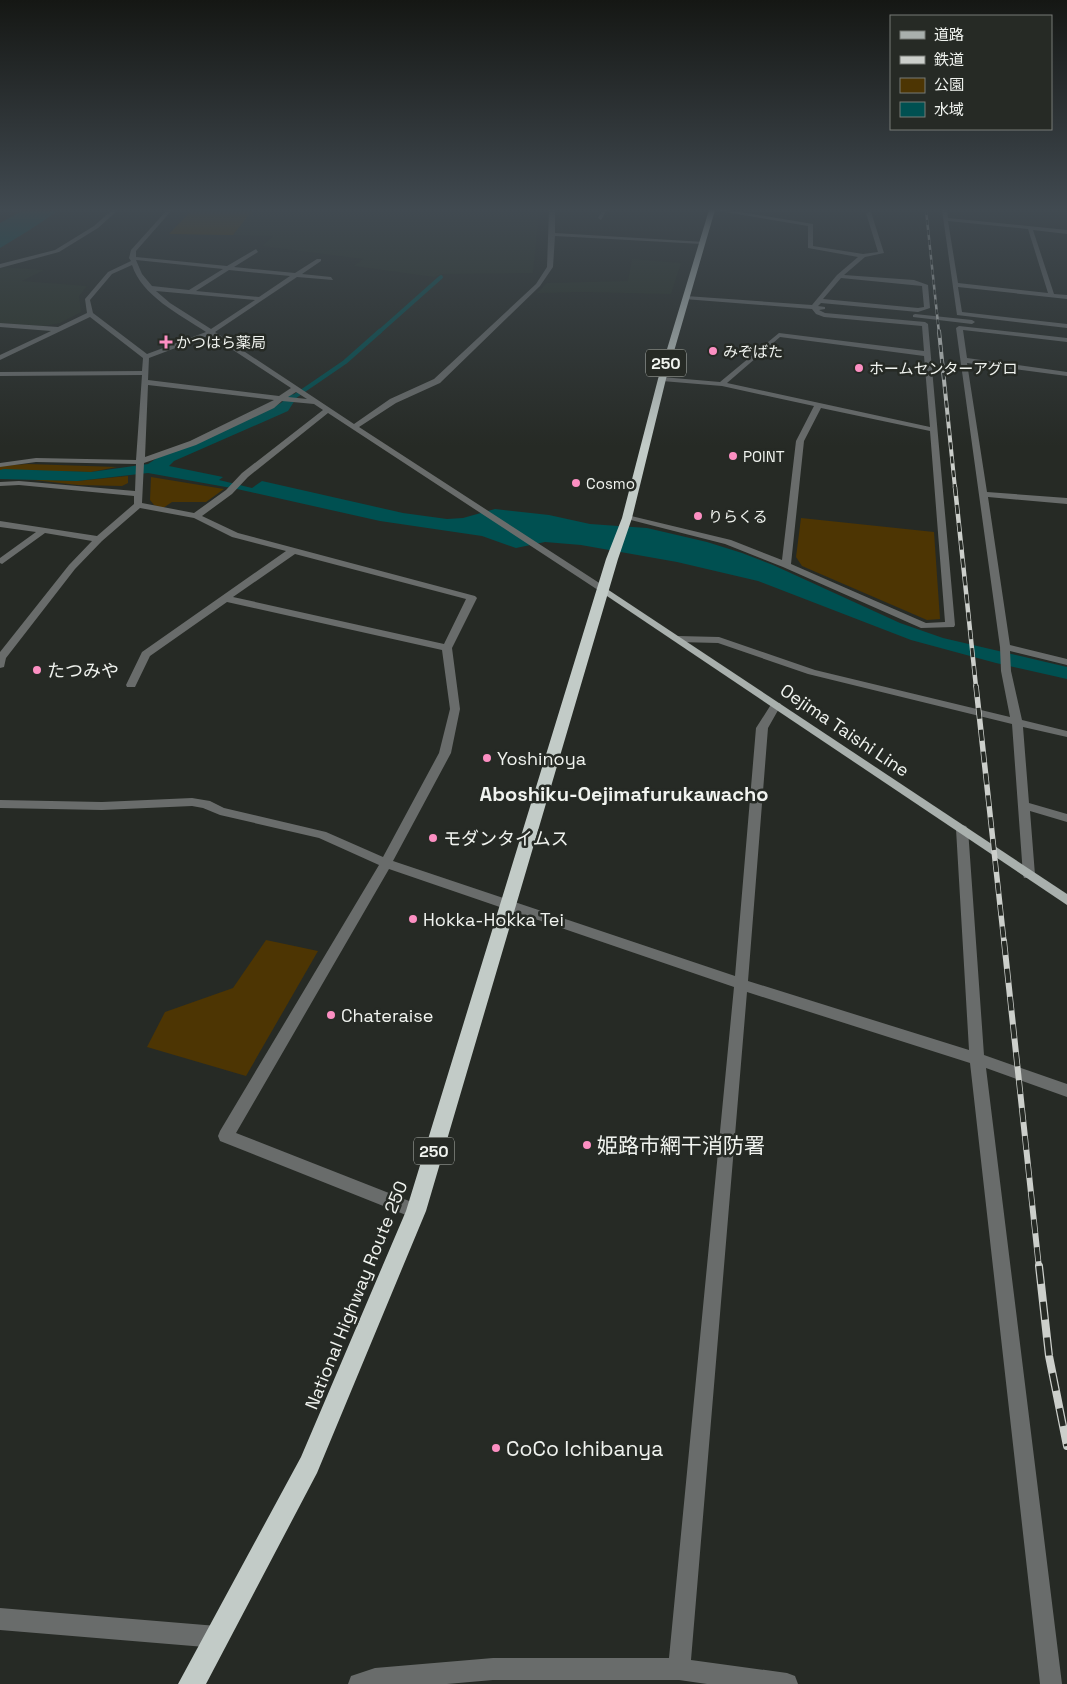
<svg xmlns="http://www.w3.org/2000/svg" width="1067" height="1684" viewBox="0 0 1067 1684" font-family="'Space Grotesk','Noto Sans JP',sans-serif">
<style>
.built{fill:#293126}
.green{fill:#4d3503}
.water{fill:#005051}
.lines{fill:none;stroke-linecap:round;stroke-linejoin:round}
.stream-far1{stroke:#005051;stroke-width:4}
.stream{stroke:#005051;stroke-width:4.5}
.minor{fill:#696c6b;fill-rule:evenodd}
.major{fill:#a9b0ad;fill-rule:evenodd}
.highway{fill:#c2cbc7;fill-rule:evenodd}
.rail-far5-casing{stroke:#cccfcb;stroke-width:2.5}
.rail-far4-casing{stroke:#cccfcb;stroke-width:4}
.rail-far3-casing{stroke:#cccfcb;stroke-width:4.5}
.rail-far2-casing{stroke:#cccfcb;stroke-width:5.5}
.rail-far1-casing{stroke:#cccfcb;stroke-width:6}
.rail-casing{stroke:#cccfcb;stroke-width:8}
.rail-far5{stroke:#262a25;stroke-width:2;stroke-dasharray:5;stroke-linecap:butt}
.rail-far4{stroke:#262a25;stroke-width:2.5;stroke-dasharray:7;stroke-linecap:butt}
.rail-far3{stroke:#262a25;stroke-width:3;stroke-dasharray:9;stroke-linecap:butt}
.rail-far2{stroke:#262a25;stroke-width:4;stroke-dasharray:11;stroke-linecap:butt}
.rail-far1{stroke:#262a25;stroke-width:4.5;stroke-dasharray:14;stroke-linecap:butt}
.rail{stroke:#262a25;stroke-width:5.5;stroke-dasharray:18;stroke-linecap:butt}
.poi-dot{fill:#fc8fc2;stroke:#262a25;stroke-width:2}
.labels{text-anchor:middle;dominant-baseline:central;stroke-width:5;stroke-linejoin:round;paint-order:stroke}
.far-poi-label{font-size:15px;fill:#f0f3ef;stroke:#262a25;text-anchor:start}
.shield{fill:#262a25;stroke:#b3b7b2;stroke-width:1}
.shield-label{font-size:16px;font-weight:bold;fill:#f0f3ef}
.poi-label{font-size:18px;fill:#f0f3ef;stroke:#262a25;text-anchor:start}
.street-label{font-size:18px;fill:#f0f3ef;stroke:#262a25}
.quarter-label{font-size:20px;font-weight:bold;fill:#f0f3ef;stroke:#262a25}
.near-poi-label{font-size:21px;fill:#f0f3ef;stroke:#262a25;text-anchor:start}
</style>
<rect width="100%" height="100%" fill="#262a25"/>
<path class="built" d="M252,211H539L533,273L442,274L434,277L354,266L363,259L262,246L273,236L233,235Z
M632,259L681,263L671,294L582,292L537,293L547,283L628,281Z
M0,267L44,270L22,281L87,286L79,296L81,312L60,323L44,326L0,323Z"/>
<path class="green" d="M191,211V210L252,211L233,235L169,234Z
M28,464L117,467L91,472L0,470V466Z
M128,476V483L122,486L78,485L25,479L77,481Z
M151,477L224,489L206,502H172L163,508L154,505L150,500Z
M801,518L934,532L940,619L927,620L802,566L796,557Z
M266,940L318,951L246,1076L147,1047L165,1012L233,988Z"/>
<path class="water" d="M22,211H58L28,231L0,248V223Z
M291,393L297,397L288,411L174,461L169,466L223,477L219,480L252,488L262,481L403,513L447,519L463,518L495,509L549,515L590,524L647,528L707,542L742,553L773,565L900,623L943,638L1067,667V679L996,663L911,640L758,581L677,562L581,545L545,542L516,548L482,536L380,521L237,489L148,473L77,481L0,479V470L4,469L91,472L148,464L157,458L256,416L281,403Z"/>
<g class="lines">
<path class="stream-far1" d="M378,333L441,277"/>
<path class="stream" d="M288,401L345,362L380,331"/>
<path class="minor" d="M112,210H118L98,228L59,252L0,268V264L55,250L94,226Z
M167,210H172L136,251V257L227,266L256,249L258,252L234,267L295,273L317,259H321V261L302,274L331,277L333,280L297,277L215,332L354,424L390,399L434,379L536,284L547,267L549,210H555V233L705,242L702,244L555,236L553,267L540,286L440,383L396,403L359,427L607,588V592H601L328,413L248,477L232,494L202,516L238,533L475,596L477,598L452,648L460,709L451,753L393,861L735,976L756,728L772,703H780L781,705L768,728L748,981L969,1050L956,829L962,825L966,826L968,829L984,1055L1067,1084V1097L986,1068L1062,1684H1040L970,1063L747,992L691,1660L787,1673L795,1676L798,1684H707L679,1680H493L447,1684H348L351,1676L375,1668L493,1658H669L734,987L389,869L236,1133L422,1206L424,1211L422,1216L416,1219L220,1141L218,1136L220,1131L379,865L319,838L220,815L203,808L192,806L102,810L0,808V800L102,802L192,798L210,801L224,808L326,832L383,857L439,753L450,709L442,650L227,602L150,656L135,687H127L126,685L142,652L286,551L232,537L194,518L140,508L102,541L75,569L6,658L4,667L0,668V652L69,565L92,541L45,533L2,564L0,563V558L36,532L0,527V521L97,536L134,504V496L19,485L0,486V482L19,481L135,491L136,464L36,462L0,467V463L36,458L136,460L142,375L0,376V372L142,371L143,358L90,317L0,360V355L51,331L0,327V323L58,327L87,313L85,299L108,272L131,261L129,258L131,250ZM136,260L223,269L189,290L152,286L142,274ZM132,265C142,296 179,314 206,332L147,354L93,313L90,300L112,274ZM229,270L290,276L259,297L196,291ZM156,291L255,300L211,329L170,303ZM210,335L291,388L279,396L148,380L149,358ZM148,385L274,400L190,441L145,457ZM296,392L307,399L288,397ZM282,401L314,404L323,410L242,473L226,490L194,513L142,503L144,463L196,445L274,408ZM295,554L466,599L444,644L233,597Z
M602,210H607L601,220L598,218Z
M713,210H728L813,224V246L863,254L878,252L866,213L871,212L884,253L865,257L844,275L914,280L928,285L930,308L918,312L821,303L818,306L825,307V309L819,310L825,313L925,322L928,324L955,625L954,627L921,628L783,567L725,544L623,518L627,515L731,540L782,560L796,441L814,406L722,386L662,381L658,379L662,377L720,382L779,333L924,351L922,326L824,317L816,314L812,309L684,299L686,296L812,305L837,275L858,257L808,248V226ZM841,278L922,286L924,307L918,308L823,299ZM780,337L924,356L930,427L727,383ZM821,408L930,431L945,622L926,623L791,564L804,441Z
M942,210H947L948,218L1067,230V234L1033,230L1054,294L1067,295V299L958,287L962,312L1067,324V328L957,315ZM948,221L1028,229L1048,293L958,283Z
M915,314L972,320L975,322L972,324L913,317V315Z
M959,326L1067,338V342L963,330L967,358L1067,372V376L967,363L987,492L1067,498V504L988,497L1010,645L1067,659V665L1010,651L1011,671L1022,720L1067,731V737L1023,727L1029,803L1067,814V822L1030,811L1035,875L1034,878H1024L1023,875L1012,724L808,674L718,643L678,642L673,639L678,636L719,637L815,670L1010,717L1001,671L1000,647L956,328Z
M0,1608L217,1626L225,1629L228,1637L225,1645L217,1648L0,1630Z"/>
<path class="major" d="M604,587L1067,894V905L601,592L599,590Z"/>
<path class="highway" d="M709,210H715L666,379L632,518L618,559L426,1211L317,1473L206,1684H178L301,1457L406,1211L606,559L622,518L658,379Z"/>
<g class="rail-far5-casing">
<path id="rail-far5" d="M926,210L939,333"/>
</g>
<g class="rail-far4-casing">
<path id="rail-far4" d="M939,331L955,488"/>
</g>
<g class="rail-far3-casing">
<path id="rail-far3" d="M955,487L976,687"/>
</g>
<g class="rail-far2-casing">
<path id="rail-far2" d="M976,686L1004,942"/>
</g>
<g class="rail-far1-casing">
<path id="rail-far1" d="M1004,941L1039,1268"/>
</g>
<g class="rail-casing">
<path id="rail" d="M1039,1266L1049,1356L1067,1446"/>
</g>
<use href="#rail-far5" class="rail-far5"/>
<use href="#rail-far4" class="rail-far4"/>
<use href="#rail-far3" class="rail-far3"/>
<use href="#rail-far2" class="rail-far2"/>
<use href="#rail-far1" class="rail-far1"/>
<use href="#rail" class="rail"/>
</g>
<linearGradient id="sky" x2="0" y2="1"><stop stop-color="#151714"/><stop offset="0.47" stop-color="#414a51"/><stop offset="1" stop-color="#414a51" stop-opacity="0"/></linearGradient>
<rect width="1067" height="446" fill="url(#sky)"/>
<g class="poi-dot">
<path d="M163.5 334.5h5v5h5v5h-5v5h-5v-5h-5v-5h5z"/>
<circle cx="713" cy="351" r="5"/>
<circle cx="859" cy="368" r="5"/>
<circle cx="733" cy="456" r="5"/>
<circle cx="576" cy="483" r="5"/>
<circle cx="698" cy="516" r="5"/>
<circle cx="37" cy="670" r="5"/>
<circle cx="487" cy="758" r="5"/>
<circle cx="433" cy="838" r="5"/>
<circle cx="413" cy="919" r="5"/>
<circle cx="331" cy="1015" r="5"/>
<circle cx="587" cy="1145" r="5"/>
<circle cx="496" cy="1448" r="5"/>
</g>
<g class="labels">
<g class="far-poi-label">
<text x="176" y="342">かつはら薬局</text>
<text x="723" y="351">みぞばた</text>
<text x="869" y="368">ホームセンターアグロ</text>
<text x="743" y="456">POINT</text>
<text x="586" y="483">Cosmo</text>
<text x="708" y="516">りらくる</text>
</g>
<g class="shield">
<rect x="646" y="349.5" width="40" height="27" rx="4"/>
<rect x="414" y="1137.5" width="40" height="27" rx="4"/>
</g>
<g class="shield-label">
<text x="666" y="363">250</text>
<text x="434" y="1151">250</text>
</g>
<g class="poi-label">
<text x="47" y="670">たつみや</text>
<text x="497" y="758">Yoshinoya</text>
<text x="443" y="838">モダンタイムス</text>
<text x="423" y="919">Hokka-Hokka Tei</text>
<text x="341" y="1015">Chateraise</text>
</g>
<g class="street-label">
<text transform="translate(845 730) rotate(34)">Oejima Taishi Line</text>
<text transform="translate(356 1295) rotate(-68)">National Highway Route 250</text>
</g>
<g class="quarter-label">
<text x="624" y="794">Aboshiku-Oejimafurukawacho</text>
</g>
<g class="near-poi-label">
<text x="597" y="1145">姫路市網干消防署</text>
<text x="506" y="1448">CoCo Ichibanya</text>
</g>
</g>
<rect x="890" y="15" width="162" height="115" fill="#262a25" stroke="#777a76"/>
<rect x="900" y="31" width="25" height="8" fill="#a9b0ad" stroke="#777a76"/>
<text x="934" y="40" font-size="15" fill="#f0f3ef">道路</text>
<rect x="900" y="56" width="25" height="8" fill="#cccfcb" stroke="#777a76"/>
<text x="934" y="65" font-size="15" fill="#f0f3ef">鉄道</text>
<rect x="900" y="78" width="25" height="15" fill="#4d3503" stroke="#777a76"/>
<text x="934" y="90" font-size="15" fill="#f0f3ef">公園</text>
<rect x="900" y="102" width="25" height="15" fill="#005051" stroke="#777a76"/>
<text x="934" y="115" font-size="15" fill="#f0f3ef">水域</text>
</svg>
